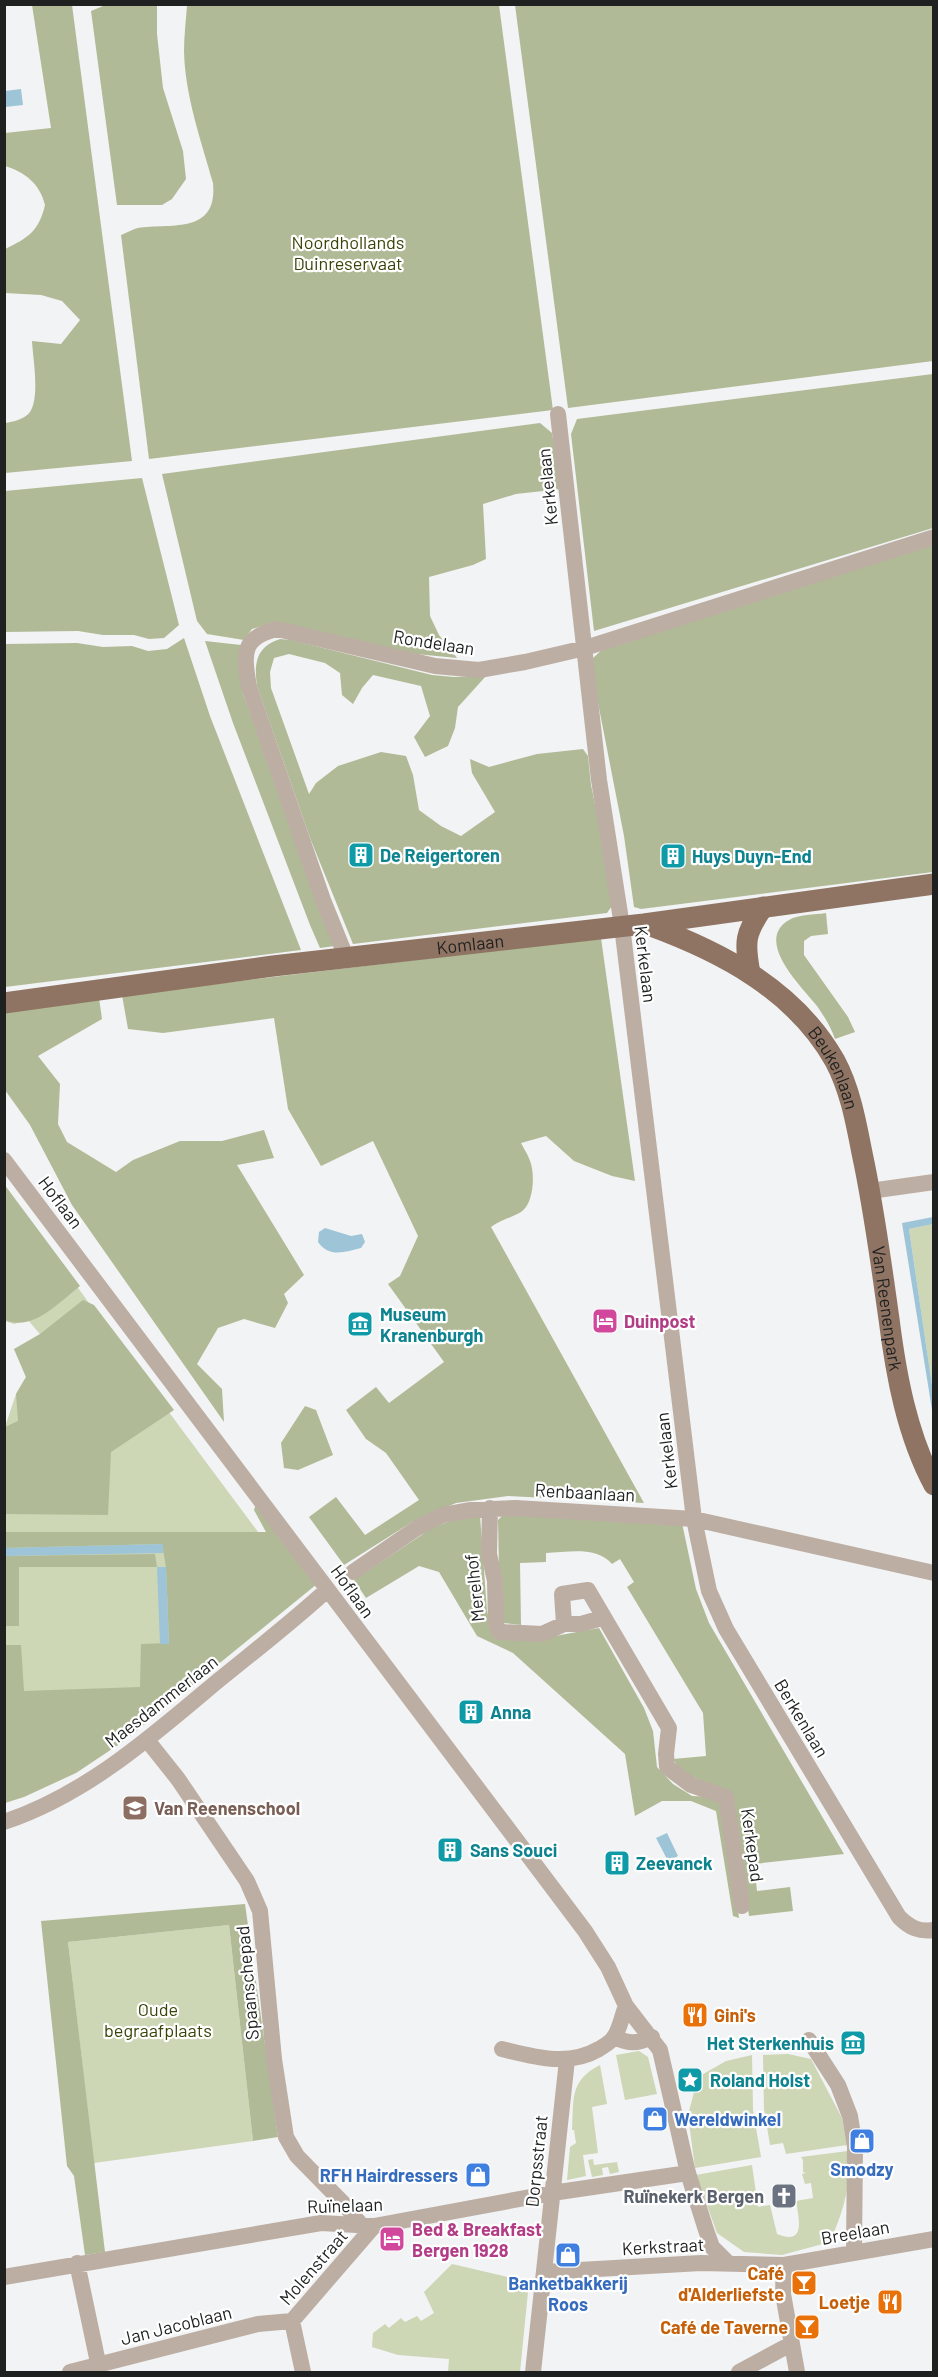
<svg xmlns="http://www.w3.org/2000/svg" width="938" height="2377" viewBox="0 0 938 2377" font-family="Barlow,sans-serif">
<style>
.green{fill:#cdd6b5}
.forest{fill:#b1ba96}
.water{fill:#9dc5d7}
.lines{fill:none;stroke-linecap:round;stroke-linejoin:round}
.minor{stroke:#bdaea4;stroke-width:16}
.major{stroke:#8f7463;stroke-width:21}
.labels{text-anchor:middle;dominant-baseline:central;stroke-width:4.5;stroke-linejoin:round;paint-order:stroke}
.park-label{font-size:18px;fill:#3a4409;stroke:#fff}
.street-label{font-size:18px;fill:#1f2020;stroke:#fff}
.culture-label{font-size:18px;font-weight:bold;fill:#0d838f;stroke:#fff;text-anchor:start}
.hotel-label{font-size:18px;font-weight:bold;fill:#b23c85;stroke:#fff;text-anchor:start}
.education-label{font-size:18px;font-weight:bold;fill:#785e54;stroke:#fff;text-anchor:start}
.food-label{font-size:18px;font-weight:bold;fill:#c56008;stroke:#fff;text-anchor:end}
.shop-label{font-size:18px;font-weight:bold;fill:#366cbe;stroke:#fff}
.worship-label{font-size:18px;font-weight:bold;fill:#5b616d;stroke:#fff;text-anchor:end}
</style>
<rect width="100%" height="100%" fill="#f2f3f4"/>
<path class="green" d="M4,1184L116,1341L287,1571L158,1707V1713L154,1716L148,1717L5,1797V1427L16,1394L26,1377L14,1349L38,1344L44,1339L28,1320L14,1324L5,1321Z
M933,1224V1392L909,1229Z
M229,1925L253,2141L94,2163L68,1942Z
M639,2051L648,2057L657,2094L625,2100L616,2055Z
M788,2054L811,2059L842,2118L847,2145L786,2154L783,2143L770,2145L764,2109L763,2055Z
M752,2055L753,2110L761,2157L695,2168L688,2115L698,2077L726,2061Z
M600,2065L607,2104L592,2107L598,2153L583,2155L586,2176L567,2180L570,2147L576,2143L574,2130H572C574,2099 569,2081 600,2065Z
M848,2151C852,2185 843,2212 830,2242L782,2255L744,2252L717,2233L696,2175L752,2165L758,2207L770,2205L777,2234C806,2246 799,2219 796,2201L813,2198L811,2183L805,2184L802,2174L806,2173L803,2172V2160L801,2157Z
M593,2159L594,2165L617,2162L619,2172L610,2174L608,2167L602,2168L603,2175L592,2177L588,2160Z
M452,2264L529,2282L520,2372H448L449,2359L398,2355L372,2347L373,2333L385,2324L389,2328L401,2318L405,2322L417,2316L421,2321L434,2313L424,2292Z"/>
<path class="forest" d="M108,4L157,5V34L163,88L183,151L186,179L172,199L162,205H117L91,11Z
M32,5H72L132,461L5,473V423C13,422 25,419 30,412C40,396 33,360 32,341L61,344L80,320L62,301L41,295L5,293V249C28,238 39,231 45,205C40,184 25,172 5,166V133L51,128Z
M187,5H499L553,410L149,459L121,235C126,233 133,229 138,228C171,223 218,235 213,183C201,140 185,96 184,51C184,36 186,20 187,5Z
M515,5H933V361L568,408Z
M933,374V528L594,631L571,434L577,419Z
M540,423L552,433L561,489L516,494L483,504L486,559L473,565L429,577L430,616L439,635L457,658L416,654L276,622L252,629L244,640L207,634L197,621L162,474Z
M142,478L179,625L164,638L149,639L134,635H103L78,631L5,632V491Z
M933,545V872L641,909L634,907L624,836L591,667L592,659L605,647Z
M184,638L210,716L301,950L5,987V644L77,643L103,647L132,646L148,651L167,649Z
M280,639L291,640L432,675L454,677L486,676L458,707L455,728L448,746L425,757L414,737L430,716L421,686L373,675L362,688L353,704L342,695L340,673L325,663L289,654L274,658L270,672L271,688L309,794L316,783L338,766L381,752L406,756L413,775L419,810L441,826L461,836L495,812L472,773L470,759L489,767L537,754L583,749L588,756L591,785L613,891L614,903L607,913L353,944L310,838L257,686C254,663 256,647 280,639Z
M205,641L241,645L238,663L243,694L335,946L320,948L310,925L233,723Z
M826,913L828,934L811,936L804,941V955L848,1017L855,1032L835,1039C831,1027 824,1016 817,1006C803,988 753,941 789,920C799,914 814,915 826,913Z
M601,938L635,1181L612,1176L574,1161L546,1136L521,1143C524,1149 529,1156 531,1164C535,1178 533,1204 521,1212C511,1218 500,1220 491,1227L644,1503L508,1496L456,1503L412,1522L344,1565L309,1517L336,1497L365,1535L419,1500L386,1453L366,1439L346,1410L376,1387L389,1403L444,1362L388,1284L400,1276L418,1236L373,1141L321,1166L288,1109L274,1018L163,1033L128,1029L122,995Z
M99,998L102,1019L38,1056L60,1084L58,1124L67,1142L116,1172L133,1160L180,1141H222L264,1130L274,1158L237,1165L304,1275L284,1294L288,1303L275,1328L244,1319L218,1328L197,1364L222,1389L224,1422L72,1205L30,1125L5,1090L4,1008Z
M4,1184L80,1286C59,1302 33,1332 5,1320Z
M83,1300L94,1305L174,1410L111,1452L108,1515L5,1514V1427L18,1421L16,1394L26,1377L14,1349L40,1334Z
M305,1406L316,1410L333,1455L298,1470L284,1468L281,1443Z
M256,1504L317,1584L124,1741L76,1773L24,1797L5,1803V1645H21L24,1691L140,1687L141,1644L169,1643L166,1567L162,1544L5,1548V1532H266L254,1510Z
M505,1513L682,1523L696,1589L709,1623L844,1854L754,1864L757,1891L790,1887L793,1911L749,1916L731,1798L711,1785L681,1772L673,1759L706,1756L703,1713L627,1587L634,1582L620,1559L612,1564C597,1546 568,1552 546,1553V1562L520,1563L521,1625L504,1623L500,1619L498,1520Z
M480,1516L487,1611L491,1629L555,1636L599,1628L644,1708L653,1731L657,1767L673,1784L692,1796L715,1797L726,1814L739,1918L733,1916L716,1811L691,1801H662L635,1816L625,1754L513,1653L477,1636L439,1572L419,1566L366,1598L354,1580L429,1530L457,1518Z
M155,1554L157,1567H19V1626H5L4,1556Z
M245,1904L278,2137L253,2141L229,1925L68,1942L105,2252L85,2255L74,2176L67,2166L41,1921Z"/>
<path class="water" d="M21,89L23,105L5,107V91Z
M933,1217V1224L909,1229L933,1392V1416L902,1223Z
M325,1228L351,1236L362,1234L365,1242L361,1248C345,1252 329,1258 318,1242L319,1232Z
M163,1544V1553L5,1556V1548Z
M157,1567H166L169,1644H160Z
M667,1833L678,1856L668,1861L656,1838Z"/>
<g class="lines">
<path class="minor" d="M558,414L599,780L622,926L694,1519L709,1591L726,1629L899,1917C910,1928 919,1932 934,1930
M346,957L323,900L249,687C244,655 240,638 277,629L435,666L479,670L525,662L585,648L934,537
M4,1160L585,1931L608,1967L626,2006L660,2050L688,2173L706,2230L712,2247L728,2263
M870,1191L934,1182
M490,1508L489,1554L495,1581L496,1625L500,1632L542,1634L564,1624H581L602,1618
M353,1572L417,1528L443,1515L471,1510L516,1508L694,1519L934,1573
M564,1624L562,1594L588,1590L669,1728L666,1754L667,1767L691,1785L726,1797L742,1906
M147,1740L178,1779L247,1881L260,1911L274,2059L286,2137L297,2156L343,2203L363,2227
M4,1822C85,1795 150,1738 214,1684C252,1653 291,1623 327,1590
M614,2037C629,2044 637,2044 652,2037
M809,2040L838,2085L850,2116L855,2147L854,2251
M502,2049C535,2057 568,2067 599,2049C604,2046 611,2042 614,2037C620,2029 622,2015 626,2006
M77,2263L100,2372
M784,2265L783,2294L797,2372
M545,2272L701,2263L784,2265L934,2239
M4,2277L321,2223L374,2226L552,2193L688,2173
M70,2372L258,2324L292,2321
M303,2372L292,2321L374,2226
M533,2372L567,2060
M739,2372L791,2344"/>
<g class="major">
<path id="s1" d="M648,925C722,952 795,990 835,1061C850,1089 856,1122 862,1153C874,1208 881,1263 889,1319C896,1375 907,1435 934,1485"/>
<path d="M750,973C744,942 745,933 763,907"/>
<path id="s2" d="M4,1003L273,966L644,924L934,884"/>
</g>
</g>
<defs>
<g id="building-square" transform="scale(1.35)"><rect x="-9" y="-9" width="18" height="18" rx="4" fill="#0f9aa8" stroke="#fff"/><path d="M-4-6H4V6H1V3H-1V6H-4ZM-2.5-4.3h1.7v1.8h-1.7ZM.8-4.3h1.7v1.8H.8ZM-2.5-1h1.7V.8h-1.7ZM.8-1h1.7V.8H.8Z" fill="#fff"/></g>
<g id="hotel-square" transform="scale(1.35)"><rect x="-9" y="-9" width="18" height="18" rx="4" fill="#d1479c" stroke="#fff"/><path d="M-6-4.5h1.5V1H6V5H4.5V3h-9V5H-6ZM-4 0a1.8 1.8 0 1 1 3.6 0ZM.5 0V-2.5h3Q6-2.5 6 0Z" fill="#fff"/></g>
<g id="museum-square" transform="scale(1.35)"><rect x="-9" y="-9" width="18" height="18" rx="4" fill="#0f9aa8" stroke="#fff"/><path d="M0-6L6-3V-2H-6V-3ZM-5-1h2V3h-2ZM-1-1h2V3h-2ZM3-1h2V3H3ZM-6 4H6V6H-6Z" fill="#fff"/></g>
<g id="school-square" transform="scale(1.35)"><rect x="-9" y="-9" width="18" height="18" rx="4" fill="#8d6e63" stroke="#fff"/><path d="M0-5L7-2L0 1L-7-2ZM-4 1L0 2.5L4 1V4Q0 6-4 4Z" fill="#fff"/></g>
<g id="restaurant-square" transform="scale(1.35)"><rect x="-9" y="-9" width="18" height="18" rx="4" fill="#e8710a" stroke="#fff"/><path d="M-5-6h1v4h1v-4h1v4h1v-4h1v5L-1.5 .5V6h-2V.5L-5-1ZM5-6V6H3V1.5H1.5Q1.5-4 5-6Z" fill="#fff"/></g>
<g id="sight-square" transform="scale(1.35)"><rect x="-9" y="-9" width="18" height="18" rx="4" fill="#0f9aa8" stroke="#fff"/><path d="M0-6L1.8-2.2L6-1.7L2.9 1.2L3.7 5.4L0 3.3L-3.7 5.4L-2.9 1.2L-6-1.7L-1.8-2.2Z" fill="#fff"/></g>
<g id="shop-square" transform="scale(1.35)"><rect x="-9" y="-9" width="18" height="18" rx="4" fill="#3f7fe0" stroke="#fff"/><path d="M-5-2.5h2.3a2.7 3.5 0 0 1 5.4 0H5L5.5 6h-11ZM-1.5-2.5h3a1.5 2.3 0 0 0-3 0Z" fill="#fff"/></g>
<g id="church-square" transform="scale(1.35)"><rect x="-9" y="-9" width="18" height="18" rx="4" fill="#6b7280" stroke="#fff"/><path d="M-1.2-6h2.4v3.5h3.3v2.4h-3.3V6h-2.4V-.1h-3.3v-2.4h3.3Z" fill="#fff"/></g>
<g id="bar-square" transform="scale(1.35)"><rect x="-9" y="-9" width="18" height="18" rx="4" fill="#e8710a" stroke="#fff"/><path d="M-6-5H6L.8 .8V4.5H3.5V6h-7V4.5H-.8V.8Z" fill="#fff"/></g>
</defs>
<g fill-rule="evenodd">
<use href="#building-square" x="361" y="855"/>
<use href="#building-square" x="673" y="856"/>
<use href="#hotel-square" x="605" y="1321"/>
<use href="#museum-square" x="360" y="1324"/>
<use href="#building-square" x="471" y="1712"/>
<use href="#school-square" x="135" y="1808"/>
<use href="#building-square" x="450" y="1850"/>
<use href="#building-square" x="617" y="1863"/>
<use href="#restaurant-square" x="695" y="2015"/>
<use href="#museum-square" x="853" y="2043"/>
<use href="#sight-square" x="690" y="2080"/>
<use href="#shop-square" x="655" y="2119"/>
<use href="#shop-square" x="862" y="2141"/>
<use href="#shop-square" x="478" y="2175"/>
<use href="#church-square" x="784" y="2196"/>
<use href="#hotel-square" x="392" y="2239"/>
<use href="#shop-square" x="568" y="2255"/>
<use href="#bar-square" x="804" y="2283"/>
<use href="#restaurant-square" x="890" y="2302"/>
<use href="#bar-square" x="807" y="2327"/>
</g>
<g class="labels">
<g class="park-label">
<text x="348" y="242">Noordhollands<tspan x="348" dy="21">Duinreservaat</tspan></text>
<text x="158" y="2009">Oude<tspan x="158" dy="21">begraafplaats</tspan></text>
</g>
<g class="street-label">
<text transform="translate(547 487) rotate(-96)">Kerkelaan</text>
<text transform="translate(434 642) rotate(9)">Rondelaan</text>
<text stroke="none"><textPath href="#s2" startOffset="470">Komlaan</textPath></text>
<text transform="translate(646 964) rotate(83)">Kerkelaan</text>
<text stroke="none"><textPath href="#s1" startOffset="242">Beukenlaan</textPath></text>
<text transform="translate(61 1202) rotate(53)">Hoflaan</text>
<text stroke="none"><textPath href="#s1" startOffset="490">Van Reenenpark</textPath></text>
<text transform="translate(666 1451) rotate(-97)">Kerkelaan</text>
<text transform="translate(585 1492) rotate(3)">Renbaanlaan</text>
<text transform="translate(474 1588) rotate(-96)">Merelhof</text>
<text transform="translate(353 1591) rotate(54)">Hoflaan</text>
<text transform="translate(161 1701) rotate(-38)">Maesdammerlaan</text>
<text transform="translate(802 1718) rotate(59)">Berkenlaan</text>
<text transform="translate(753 1845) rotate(82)">Kerkepad</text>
<text transform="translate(247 1983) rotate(-95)">Spaanschepad</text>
<text transform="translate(536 2161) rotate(-84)">Dorpsstraat</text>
<text transform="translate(345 2205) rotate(-2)">Ruïnelaan</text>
<text transform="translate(855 2232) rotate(-10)">Breelaan</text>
<text transform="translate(663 2246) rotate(-3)">Kerkstraat</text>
<text transform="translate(313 2267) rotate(-49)">Molenstraat</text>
<text transform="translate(176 2325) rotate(-14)">Jan Jacoblaan</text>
</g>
<g class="culture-label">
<text x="380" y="855">De Reigertoren</text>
<text x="692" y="856">Huys Duyn-End</text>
<text x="380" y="1314">Museum<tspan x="380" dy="21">Kranenburgh</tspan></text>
<text x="490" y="1712">Anna</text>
<text x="470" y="1850">Sans Souci</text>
<text x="636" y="1863">Zeevanck</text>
<text x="834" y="2043" text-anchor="end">Het Sterkenhuis</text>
<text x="710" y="2080">Roland Holst</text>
</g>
<g class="hotel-label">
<text x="624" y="1321">Duinpost</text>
<text x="412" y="2229">Bed &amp; Breakfast<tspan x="412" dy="21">Bergen 1928</tspan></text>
</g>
<g class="education-label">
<text x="154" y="1808">Van Reenenschool</text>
</g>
<g class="food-label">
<text x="714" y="2015" text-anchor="start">Gini's</text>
<text x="784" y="2273">Café<tspan x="784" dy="21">d'Alderliefste</tspan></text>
<text x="870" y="2302">Loetje</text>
<text x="788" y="2327">Café de Taverne</text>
</g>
<g class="shop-label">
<text x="674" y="2119" text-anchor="start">Wereldwinkel</text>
<text x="862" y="2169">Smodzy</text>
<text x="458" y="2175" text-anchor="end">RFH Hairdressers</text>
<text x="568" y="2283">Banketbakkerij<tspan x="568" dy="21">Roos</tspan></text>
</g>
<g class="worship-label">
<text x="764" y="2196">Ruïnekerk Bergen</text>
</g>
</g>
<rect width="938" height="2377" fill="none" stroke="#1f2020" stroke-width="12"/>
</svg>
